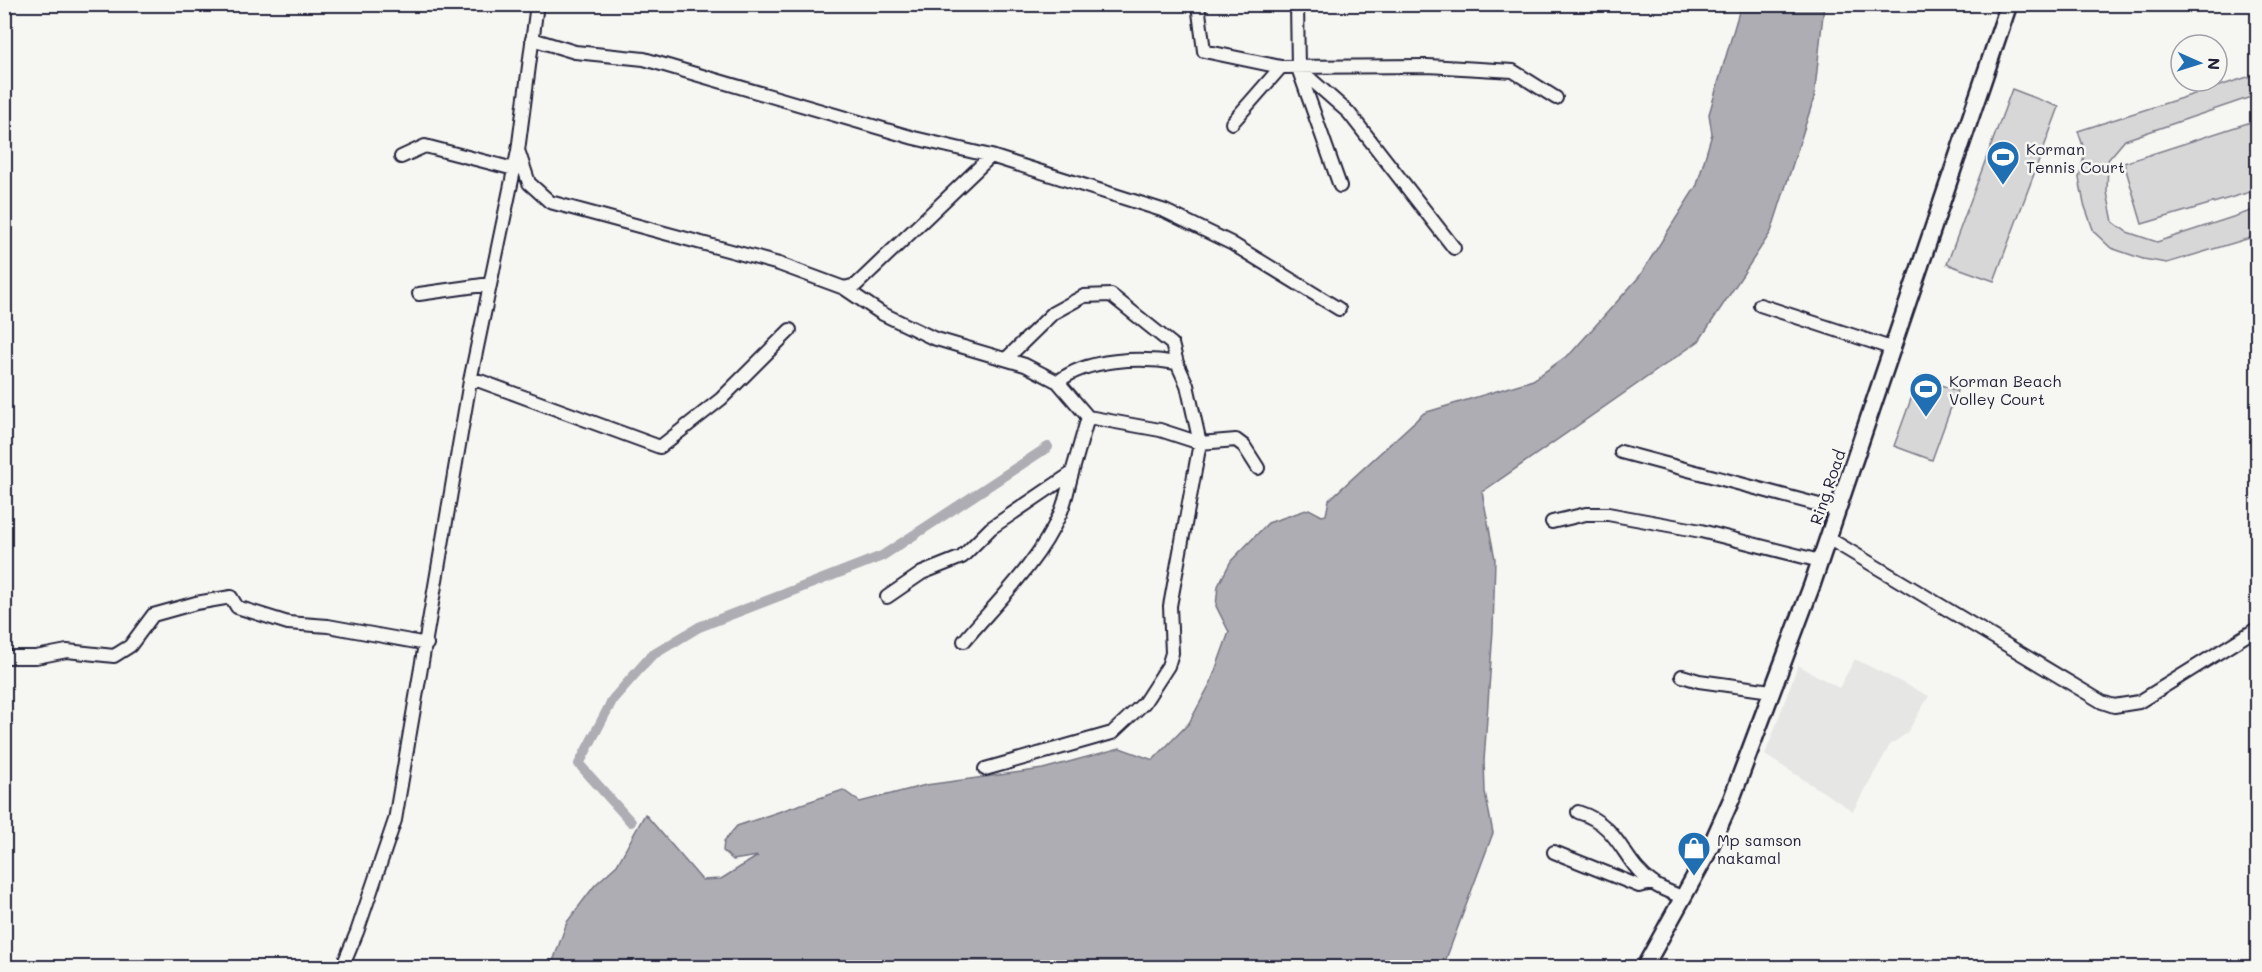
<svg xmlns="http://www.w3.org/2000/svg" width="2262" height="972" viewBox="0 0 2262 972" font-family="Mali,sans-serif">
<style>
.built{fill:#e6e6e4}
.green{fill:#d7d7d7;stroke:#7c7c89;stroke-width:1.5}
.water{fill:#adadb3;stroke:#757583;stroke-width:1.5}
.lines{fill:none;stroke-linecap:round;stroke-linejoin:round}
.canal{stroke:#adadb3;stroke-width:10}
.minor-casing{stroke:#22223b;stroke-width:16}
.major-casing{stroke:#22223b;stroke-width:20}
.minor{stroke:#f6f6f2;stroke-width:12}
.major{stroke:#f6f6f2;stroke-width:15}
.labels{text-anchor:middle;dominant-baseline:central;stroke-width:5;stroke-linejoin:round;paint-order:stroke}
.poi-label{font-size:16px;fill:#22223b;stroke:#f6f6f2;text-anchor:start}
.street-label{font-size:16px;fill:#22223b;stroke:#f6f6f2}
</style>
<rect width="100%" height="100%" fill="#f6f6f2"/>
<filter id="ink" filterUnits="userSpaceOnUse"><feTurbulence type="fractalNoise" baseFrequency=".0167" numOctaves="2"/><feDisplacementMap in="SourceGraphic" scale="12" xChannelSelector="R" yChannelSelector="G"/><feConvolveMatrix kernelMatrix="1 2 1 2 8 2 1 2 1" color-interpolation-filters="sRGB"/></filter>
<g filter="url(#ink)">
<path class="built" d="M1855,659L1929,696L1907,733L1890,745L1853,811L1765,755L1798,665L1839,688Z"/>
<path class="green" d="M2257,74V95L2125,140L2108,160L2107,192L2113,222L2127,232L2157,242L2257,209V236L2167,263L2143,259L2111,248L2094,232L2084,204L2079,178L2085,152L2078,131Z
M2012,89L2059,107L1994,281L1947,264Z
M2257,120V190L2142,224L2124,163Z
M1919,377L1957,391L1932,460L1894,446Z"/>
<path class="water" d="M1741,5H1824L1814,98L1771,232L1699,341L1482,492L1495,559L1493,630L1484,761L1485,792L1493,833L1443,967H551L567,922L595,885L617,865L645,814L702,880L721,879L758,856L733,860L723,851L724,841L737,826L843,790L860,802L926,785L1043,769L1120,748L1153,760L1189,723L1211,682L1229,632L1216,606L1218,586L1231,561L1268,523L1309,509L1322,516L1326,515L1329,500L1424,413L1533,380L1571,353L1639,277L1697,185L1712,134L1709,114Z"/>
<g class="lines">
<path class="canal" d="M631,822L579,764L613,699L651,656L699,627L882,556L1048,447"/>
<g class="minor-casing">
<path id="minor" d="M1198,4L1204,51L1281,67L1428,66L1513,71L1556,98
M1297,4L1298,68L1340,186
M532,39L575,52L644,59L914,138L991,156L1165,211L1231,243L1339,309
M1298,68L1349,113L1454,248
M1232,123L1281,67
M519,153L529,183L550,202L779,264L844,288L856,285L991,156
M401,157L425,146L514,169
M844,288L881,313L933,338L1025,365L1058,382C1086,358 1142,357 1177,363L1187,385L1200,443L1170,606L1172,653L1168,666L1144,703L1112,733L985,769
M419,294L490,284
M1760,305L1894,349
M1006,359L1053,313L1084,296L1111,295L1172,344L1177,363
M470,381H480L529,399L660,447L721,399L790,330
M1058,382L1088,417L1160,430L1200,443L1236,440L1244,446L1258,468
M1621,452L1838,510
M1552,522L1586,514H1608L1701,531L1820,561
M1828,538L2102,702L2114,706L2139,702L2258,628
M887,597L922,573L962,557L991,528L1072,473L1088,417
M964,641C997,602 1039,562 1060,514C1066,501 1068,487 1072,473
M4,657H36L67,651L114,656L130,646L153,615L196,603L231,597L237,607L288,623L328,626L427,644
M1682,676L1699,681L1771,691
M1578,812C1622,826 1621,862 1654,884C1662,890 1674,893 1683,898
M1554,852L1639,886L1653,883
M342,968L357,932L395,820L470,381L518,151L537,4"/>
</g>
<g class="major-casing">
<path id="major" d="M1644,968L1707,854L1732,798L1812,585L2009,4"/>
</g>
<use href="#minor" class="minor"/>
<use href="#major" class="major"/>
</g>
</g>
<defs>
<g id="stadium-pin" transform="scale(1.725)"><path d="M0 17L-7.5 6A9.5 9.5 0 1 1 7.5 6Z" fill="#1f6fb2" stroke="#f6f6f2"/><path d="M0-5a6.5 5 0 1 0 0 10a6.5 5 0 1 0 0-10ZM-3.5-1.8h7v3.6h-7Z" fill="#fff"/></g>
<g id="shop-pin" transform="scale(1.725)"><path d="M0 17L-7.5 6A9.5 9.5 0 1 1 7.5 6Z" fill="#1f6fb2" stroke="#f6f6f2"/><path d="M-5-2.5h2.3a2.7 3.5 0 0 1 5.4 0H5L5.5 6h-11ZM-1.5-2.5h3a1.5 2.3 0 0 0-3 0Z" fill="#fff"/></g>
</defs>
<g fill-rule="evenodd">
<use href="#stadium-pin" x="2003" y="157"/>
<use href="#stadium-pin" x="1926" y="389"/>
<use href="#shop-pin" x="1694" y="848"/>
</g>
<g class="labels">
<g class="poi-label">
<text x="2026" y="148">Korman<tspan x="2026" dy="18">Tennis Court</tspan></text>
<text x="1949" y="380">Korman Beach<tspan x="1949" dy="18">Volley Court</tspan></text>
<text x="1717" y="839">Mp samson<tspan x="1717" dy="18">nakamal</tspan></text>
</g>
<g class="street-label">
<text transform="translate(1827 487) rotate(-71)">Ring Road</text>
</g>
</g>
<rect width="2262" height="972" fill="none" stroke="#f6f6f2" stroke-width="24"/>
<rect x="12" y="12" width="2238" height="948" fill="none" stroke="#22223b" stroke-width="2" filter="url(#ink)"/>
<g transform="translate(2199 63) rotate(93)"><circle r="28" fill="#f6f6f2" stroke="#a1a1a9" stroke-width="1.5"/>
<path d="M0-4.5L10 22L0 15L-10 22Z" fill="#1f6fb2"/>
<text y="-9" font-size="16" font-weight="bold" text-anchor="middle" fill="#22223b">N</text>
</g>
</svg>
